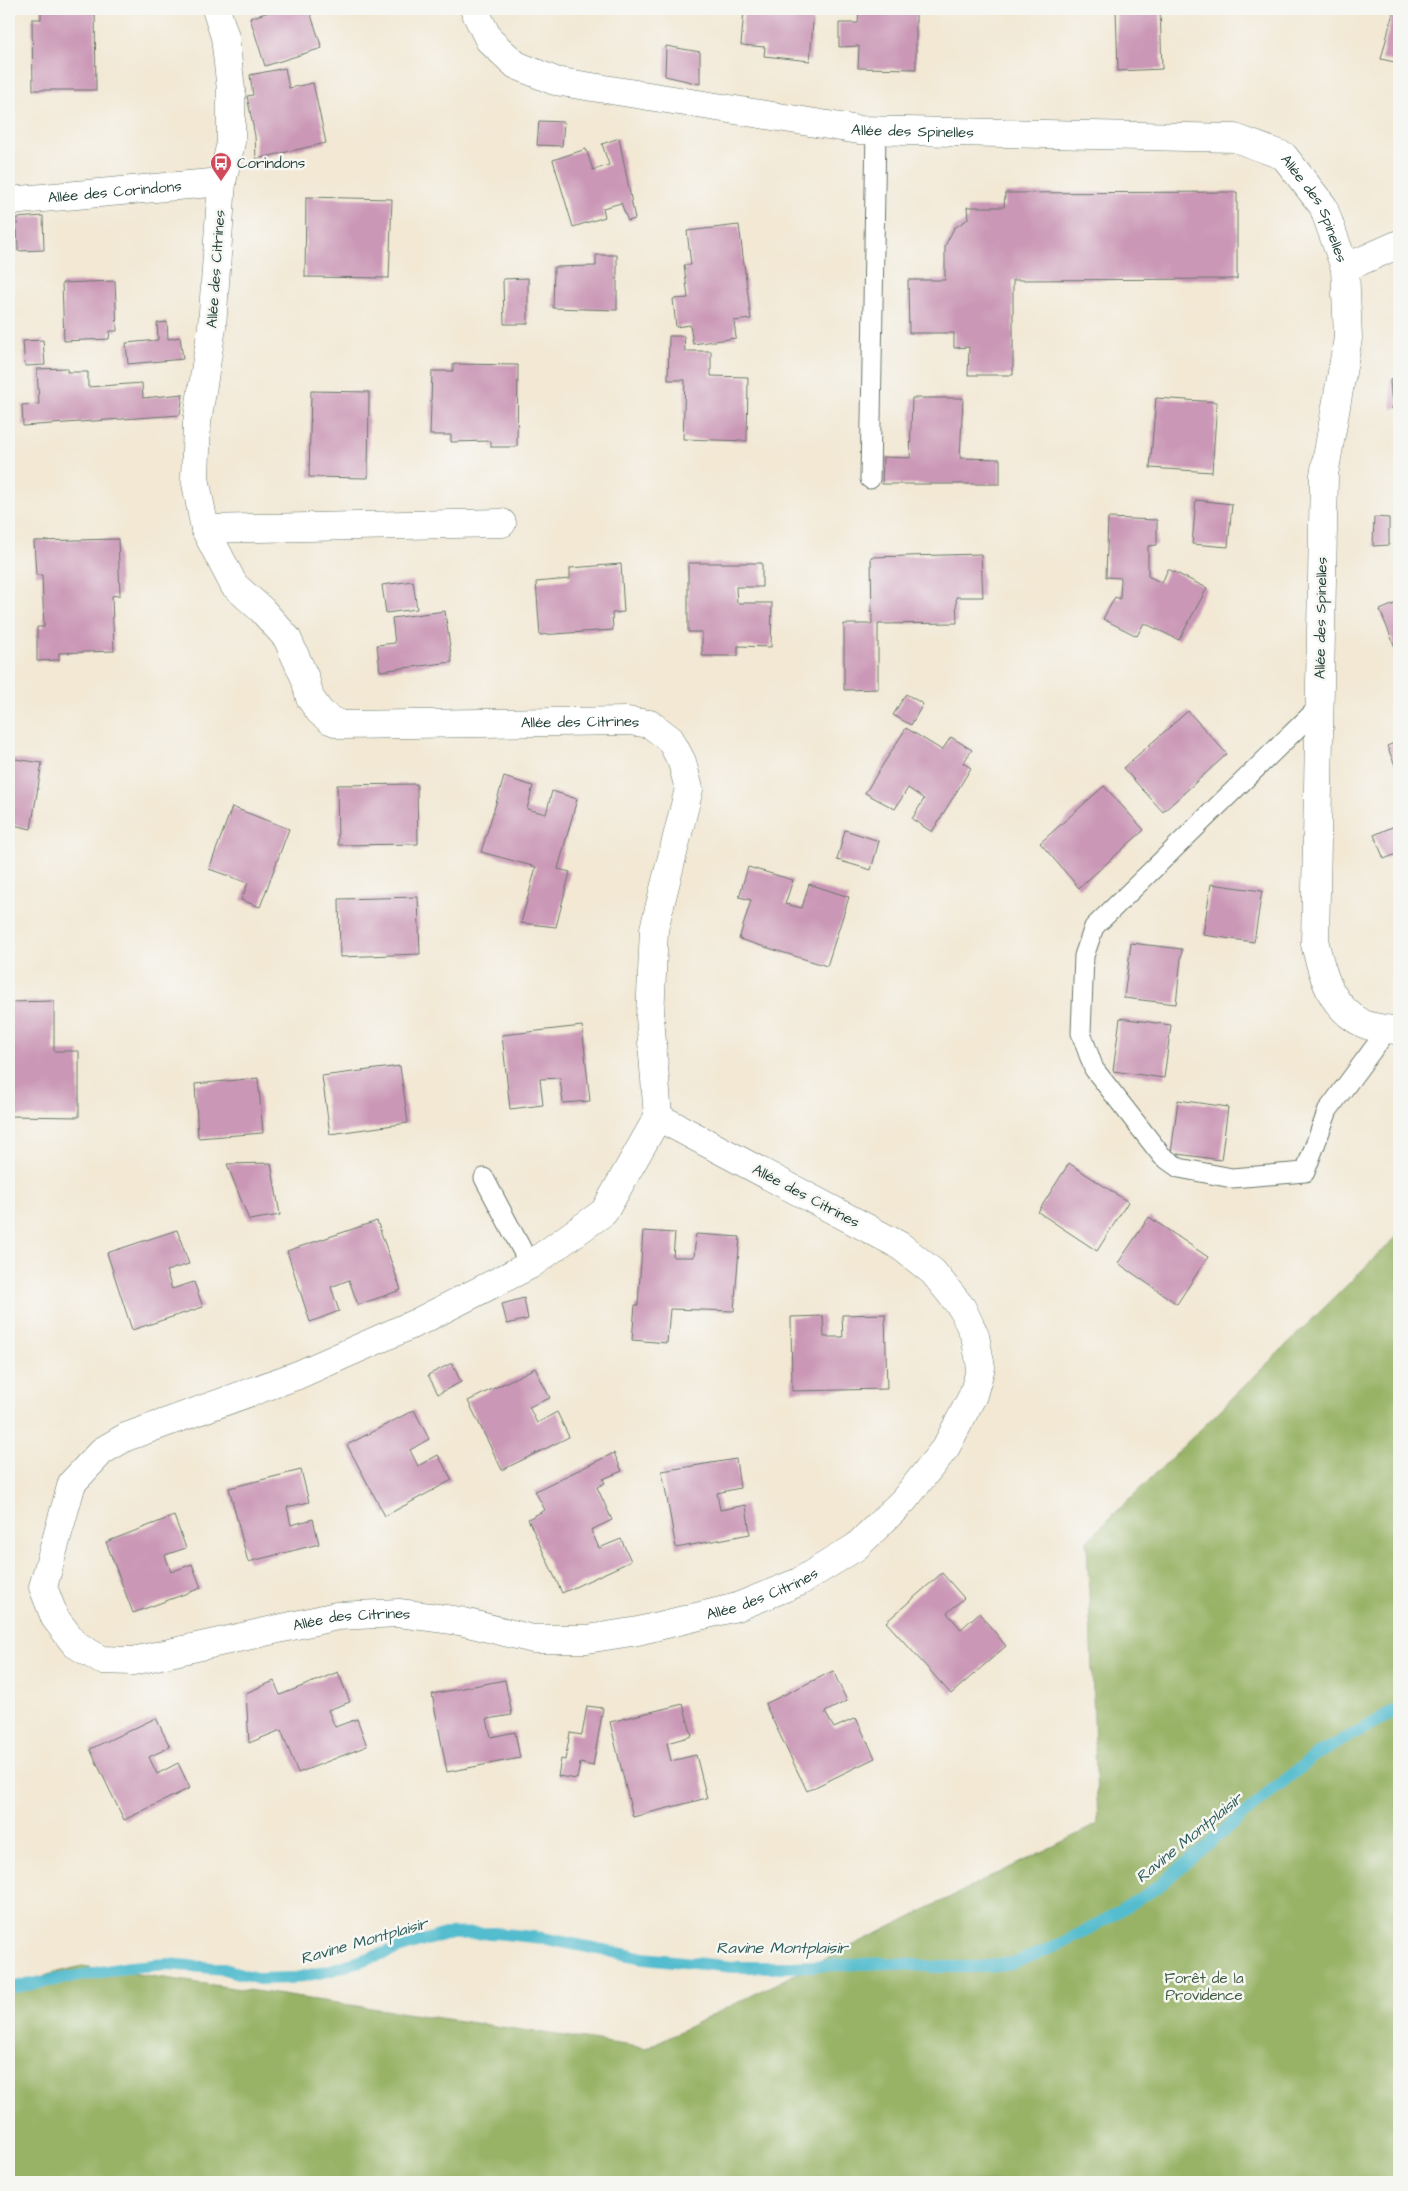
<svg xmlns="http://www.w3.org/2000/svg" width="1408" height="2191" viewBox="0 0 1408 2191" font-family="'Architects Daughter',sans-serif">
<style>
.forest{fill:#98b366;stroke:#5c784d}
.lines{fill:none;stroke-linecap:round;stroke-linejoin:round}
.stream{stroke:#52bcce;stroke-width:12}
.building{fill:#ca97b6}
.service-casing{stroke:#69796c;stroke-width:21}
.minor-casing{stroke:#69796c;stroke-width:29}
.service{stroke:#fff;stroke-width:19}
.minor{stroke:#fff;stroke-width:28}
.labels{text-anchor:middle;dominant-baseline:central;stroke-width:5;stroke-linejoin:round;paint-order:stroke}
.street-label{font-size:15px;fill:#1f3d34;stroke:#f6f6f2}
.poi-label{font-size:15px;fill:#1f3d34;stroke:#f6f6f2;text-anchor:start}
.park-label{font-size:15px;fill:#3f5b41;stroke:#f6f6f2}
.water-label{font-size:16px;font-style:italic;fill:#2c5d5a;stroke:#f6f6f2}
</style>
<rect width="100%" height="100%" fill="#f6f6f2"/>
<filter id="ink" filterUnits="userSpaceOnUse"><feTurbulence type="fractalNoise" baseFrequency=".02" numOctaves="2"/><feDisplacementMap in="SourceGraphic" scale="10" xChannelSelector="R" yChannelSelector="G"/><feConvolveMatrix kernelMatrix="1 2 1 2 8 2 1 2 1" color-interpolation-filters="sRGB"/></filter>
<filter id="wash" filterUnits="userSpaceOnUse"><feTurbulence type="fractalNoise" baseFrequency=".0096" numOctaves="4" result="noise"/><feDisplacementMap in="SourceGraphic" scale="20" xChannelSelector="R" yChannelSelector="G"/><feGaussianBlur stdDeviation="1.12" result="paint"/><feColorMatrix in="noise" values="0 0 0 0 0 0 0 0 0 0 0 0 0 0 0 0 0 1.4 0 .05"/><feComposite in="paint" operator="in"/></filter>
<g filter="url(#wash)">
<rect width="100%" height="100%" fill="#f2e8d4"/>
<path class="forest" d="M1399,1234V2182H9V1985L82,1966L646,2048L1098,1824L1087,1541Z"/>
<g class="lines">
<path class="stream" d="M9,1988L130,1967L167,1964L224,1969L259,1979L295,1978L328,1971L445,1934L495,1933L542,1938L644,1958L733,1967H791L887,1963L938,1967H977L1014,1963L1054,1947L1098,1924L1155,1889L1314,1756L1399,1709"/>
</g>
<g id="blocks">
<path class="building" d="M41,9H95L96,90H33L32,19H41Z
M278,9H309L322,48L265,66L250,18Z
M767,9H814L810,61L764,56L765,47L741,45L744,11L767,13Z
M859,9H916V69L858,68L859,46L839,47V23H858Z
M1116,9H1160L1162,69L1118,71Z
M1394,9H1399V63L1381,59Z
M666,46L700,52V84L665,76Z
M285,68L289,88L313,83L326,143L256,159L255,136L247,96L253,95L250,75Z
M539,121L564,122L562,146L537,145Z
M619,138L635,219L628,221L621,203L603,208L605,217L573,227L553,160L586,149L593,170L609,165L602,144Z
M1237,192V279L1013,280V375H968L969,347L954,348V333H909L908,280H945V246L954,228L968,219L967,207H1004L1005,193Z
M306,197L392,199L389,278L305,277Z
M43,216L44,250L18,251L17,218Z
M739,225L751,319L734,321L736,338L693,344L690,325L676,327L673,299L688,298L684,265H691L687,231Z
M596,255H617V310L553,308L554,267L596,266Z
M528,278V324H504L503,279Z
M115,281L117,331H110L109,339L64,341L62,283Z
M167,322L168,339L180,337L183,359L128,364L126,343L158,340L157,323Z
M669,336H684L685,351H711V376L748,377L747,441L683,439L685,380H668Z
M43,340L45,365L25,366L23,341Z
M453,364L518,365L517,447H491V441L451,442V435H430L432,371H453Z
M67,368V372H88V387L142,383L143,398L183,394L180,415L23,426L22,405L39,404L37,369Z
M1399,377V407L1392,409L1390,380Z
M311,391L369,392L368,478L309,477Z
M912,398H963L960,458L1000,459V484H882L883,457L910,458Z
M1156,398L1217,402L1212,472L1150,468Z
M1196,500L1232,504L1228,547L1192,544Z
M1374,517L1389,518V545L1373,546Z
M1108,518L1157,520V545L1148,546V576L1162,583L1168,569L1207,588L1179,640L1144,623L1137,636L1103,619L1115,597L1120,599L1121,578L1106,577Z
M118,539L120,595L112,596L114,651L59,653V660L37,661V627H44L42,575H36L34,541Z
M981,554L983,597H956L957,623L878,624V689L844,690V624H872L871,557Z
M688,563H762V587H736L737,603H772L771,647L738,646V656H702V632H688Z
M621,564L624,612L612,613L613,630L540,635L536,582L570,579V568Z
M413,581L417,609L386,613L382,585Z
M1399,602V657L1380,610Z
M445,611L452,662L380,671L377,645L395,643L392,618Z
M906,694L923,704L911,725L893,715Z
M1188,711L1227,754L1163,812L1123,768Z
M906,728L942,750L951,737L972,750L963,763L971,768L932,832L912,819L924,799L908,788L895,809L865,793Z
M1399,741V769L1397,770L1387,746Z
M9,758L42,763L31,829L9,824Z
M504,777L533,786L527,809L546,814L552,791L577,799L558,869L570,872L556,927L521,923L536,867L481,852Z
M417,784L418,844L338,845L337,785Z
M1104,786L1144,830L1079,888L1040,843Z
M232,807L289,829L260,907L241,900L248,883L209,869Z
M1399,824V853L1384,859L1374,835Z
M845,830L879,841L871,870L837,860Z
M748,867L793,880L785,904L802,908L809,884L849,897L827,966L739,939L751,900L739,897Z
M1211,884L1262,891L1254,942L1203,935Z
M418,897L420,954L340,957L339,899Z
M1131,943L1182,949L1176,1004L1124,998Z
M54,1001V1051H79V1117L9,1116V1002Z
M1120,1018L1171,1025L1164,1078L1113,1071Z
M582,1026L590,1101L563,1103L560,1078L540,1079L543,1105L510,1109L502,1035Z
M400,1066L408,1123L330,1134L322,1076Z
M258,1078L263,1133L198,1138L195,1084Z
M1178,1100L1228,1107L1221,1160L1171,1153Z
M271,1163L280,1215L249,1220L227,1164Z
M1069,1163L1128,1202L1097,1251L1038,1212Z
M1149,1217L1208,1257L1177,1304L1118,1263Z
M377,1221L401,1290L358,1305L349,1280L331,1287L339,1311L310,1322L287,1251Z
M177,1230L189,1264L166,1271L172,1289L194,1282L203,1307L132,1330L107,1253Z
M643,1231L675,1233L673,1257H694L696,1234L740,1237L734,1311L670,1309L667,1343L632,1340L635,1305H638Z
M524,1298L528,1319L507,1324L502,1304Z
M885,1314L887,1389L792,1391L791,1317L823,1316L824,1337H843L842,1315Z
M452,1363L461,1382L438,1394L428,1375Z
M535,1368L550,1398L529,1407L537,1423L557,1412L569,1437L502,1470L468,1401Z
M414,1410L429,1439L410,1450L418,1466L438,1455L452,1480L385,1516L347,1445Z
M614,1453L622,1471L603,1479L605,1483L597,1487L612,1520L591,1530L599,1548L621,1539L631,1561L562,1593L528,1519L545,1510L535,1491Z
M736,1459L740,1488L717,1493L720,1510L746,1505L750,1534L676,1548L662,1471Z
M301,1470L309,1502L287,1507L291,1525L313,1519L319,1544L248,1562L229,1488Z
M174,1516L186,1548L165,1555L171,1572L192,1564L201,1588L133,1613L106,1542Z
M942,1573L964,1598L947,1613L961,1629L979,1613L1006,1646L951,1694L886,1622Z
M833,1671L847,1701L825,1712L834,1728L856,1718L875,1758L807,1791L765,1704Z
M338,1672L350,1702L328,1710L335,1727L357,1719L367,1746L298,1773L281,1730L249,1743L246,1693L274,1681L280,1695Z
M505,1680L512,1715L487,1719L491,1737L515,1732L520,1758L447,1772L432,1694Z
M683,1704L692,1736L667,1743L671,1761L696,1755L707,1798L633,1817L610,1722Z
M587,1706L603,1708L593,1766L580,1763L577,1779L558,1776L561,1759L565,1760L570,1733L582,1735Z
M156,1718L170,1747L149,1757L157,1774L178,1763L190,1788L124,1820L90,1749Z"/>
</g>
</g>
<g filter="url(#ink)">
<use href="#blocks" fill-opacity="0" stroke="#69796c" stroke-width="1"/>
<g class="lines">
<g class="service-casing">
<path id="service" d="M870,479L876,130
M1320,706L1094,927L1084,956L1081,1033L1094,1069L1162,1156L1179,1168L1232,1178L1305,1172L1328,1110L1388,1029
M484,1178L530,1265"/>
</g>
<g class="minor-casing">
<g id="minor">
<path id="s1" d="M216,9L225,37L231,90V142L222,182L212,327L197,423L195,478L205,529L234,585L262,610L287,638L305,678L310,698L320,712L330,720L343,725L628,721L650,724L670,739L682,762L689,789L654,929L650,1017L658,1117L604,1212L530,1265L418,1322L298,1375L126,1437L102,1451L72,1483L43,1587L55,1618L75,1644L101,1660L133,1661L337,1616L399,1613L460,1621L533,1639H587L638,1631L737,1607L799,1582L856,1547L904,1500L946,1447L973,1395L981,1367L975,1336L962,1308L933,1272L899,1245L658,1117"/>
<path id="s2" d="M474,9L489,40L516,65L555,81L859,130L1235,138L1284,156L1323,206L1345,268L1348,338L1324,475L1315,944C1323,977 1331,1008 1364,1024C1373,1028 1385,1029 1395,1030L1399,1028"/>
<path id="s3" d="M9,201L222,182"/>
<path d="M1345,268L1399,244"/>
<path d="M205,529L502,523"/>
</g>
</g>
<use href="#service" class="service"/>
<use href="#minor" class="minor"/>
</g>
</g>
<defs>
<g id="bus-pin" transform="scale(1.125)"><path d="M0 17L-7.5 6A9.5 9.5 0 1 1 7.5 6Z" fill="#d1495b" stroke="#f6f6f2"/><path d="M-5-6H5V4H4V6H2V4H-2V6H-4V4H-5ZM-3.5-4V0h7V-4ZM-3.5 1.2v1.5H-2V1.2ZM2 1.2v1.5H3.5V1.2Z" fill="#fff"/></g>
</defs>
<g fill-rule="evenodd">
<use href="#bus-pin" x="221" y="163"/>
</g>
<g class="labels">
<g class="street-label">
<text stroke="none"><textPath href="#s2" startOffset="475">Allée des Spinelles</textPath></text>
<text stroke="none"><textPath href="#s3" startOffset="106">Allée des Corindons</textPath></text>
<text stroke="none"><textPath href="#s2" startOffset="911">Allée des Spinelles</textPath></text>
<text transform="translate(216 269) rotate(-86)">Allée des Citrines</text>
<text transform="translate(1321 618) rotate(-89)">Allée des Spinelles</text>
<text stroke="none"><textPath href="#s1" startOffset="1009">Allée des Citrines</textPath></text>
<text transform="translate(806 1196) rotate(28)">Allée des Citrines</text>
<text stroke="none"><textPath href="#s1" startOffset="3082">Allée des Citrines</textPath></text>
<text stroke="none"><textPath href="#s1" startOffset="2662">Allée des Citrines</textPath></text>
</g>
<g class="poi-label">
<text x="237" y="163">Corindons</text>
</g>
<g class="park-label">
<text x="1204" y="1978">Forêt de la<tspan x="1204" dy="17">Providence</tspan></text>
</g>
<g class="water-label">
<text transform="translate(1189 1838) rotate(-39)">Ravine Montplaisir</text>
<text transform="translate(364 1941) rotate(-16)">Ravine Montplaisir</text>
<text x="782" y="1948">Ravine Montplaisir</text>
</g>
</g>
<rect width="1408" height="2191" fill="none" stroke="#f6f6f2" stroke-width="30"/>
</svg>
